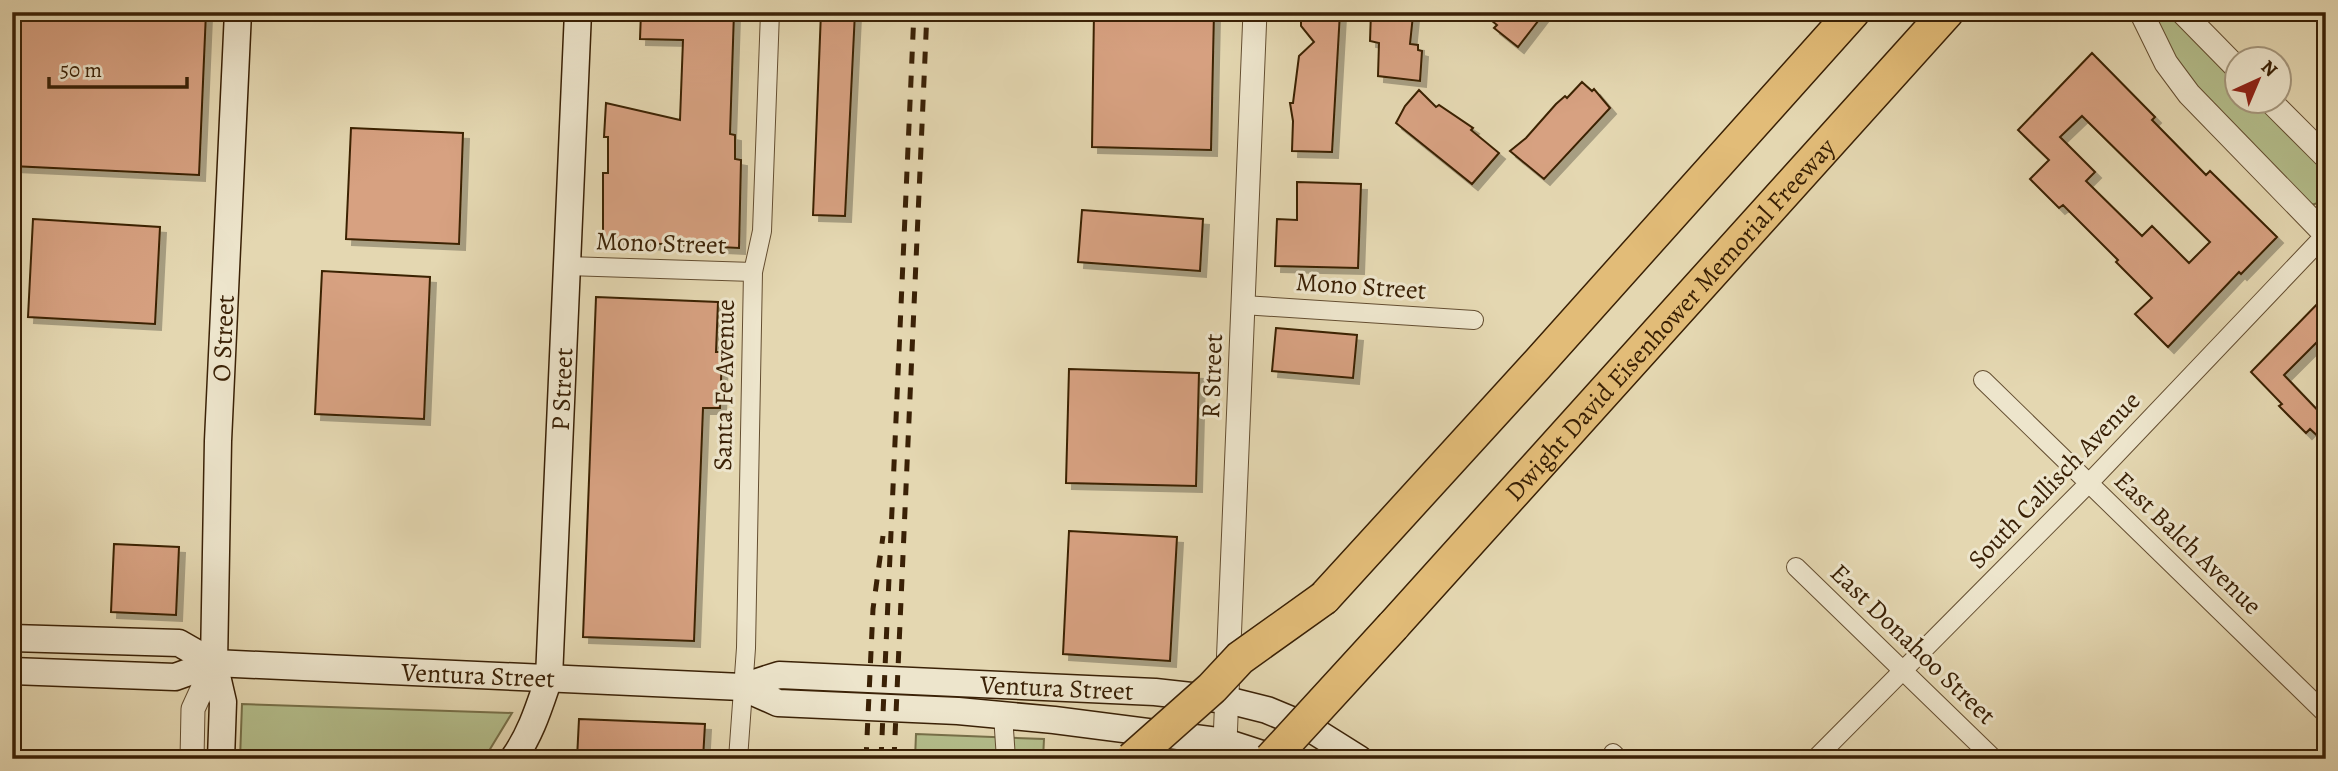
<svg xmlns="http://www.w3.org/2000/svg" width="2338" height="771" viewBox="0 0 2338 771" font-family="Alegreya,serif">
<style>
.green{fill:#b4be8c;stroke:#777049;stroke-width:2}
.building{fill:#d7a181;stroke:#3a2106;stroke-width:2;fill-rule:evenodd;filter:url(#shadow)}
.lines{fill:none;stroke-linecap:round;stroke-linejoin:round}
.minor-casing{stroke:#644e31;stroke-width:20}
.tertiary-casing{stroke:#644e31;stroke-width:25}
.secondary-casing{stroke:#3a2106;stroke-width:29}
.motorway-casing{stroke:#3a2106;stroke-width:36}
.minor{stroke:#ede5cc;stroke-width:18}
.tertiary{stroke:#ede5cc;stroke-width:23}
.secondary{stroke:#ede5cc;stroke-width:26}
.motorway{stroke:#e2bc78;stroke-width:33}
.rail{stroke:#3a2106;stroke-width:5;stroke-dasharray:12 12;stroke-linecap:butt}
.motorway-bridge-casing{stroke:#3a2106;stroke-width:36;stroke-linecap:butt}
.motorway-bridge{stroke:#e2bc78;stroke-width:33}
.labels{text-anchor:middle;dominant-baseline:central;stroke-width:6;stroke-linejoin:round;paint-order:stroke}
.street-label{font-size:26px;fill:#3a2106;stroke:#ede5cc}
</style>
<defs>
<filter id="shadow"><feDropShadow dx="6" dy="6" stdDeviation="0" flood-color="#0004"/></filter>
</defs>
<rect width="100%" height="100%" fill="#e4d7b1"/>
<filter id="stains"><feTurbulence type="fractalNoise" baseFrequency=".00286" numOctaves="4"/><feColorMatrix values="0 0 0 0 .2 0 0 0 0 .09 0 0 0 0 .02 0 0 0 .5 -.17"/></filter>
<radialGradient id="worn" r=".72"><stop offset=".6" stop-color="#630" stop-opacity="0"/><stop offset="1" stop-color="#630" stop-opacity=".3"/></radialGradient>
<path class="green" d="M2151,12H2170L2236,79V102H2258L2326,169V195L2318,203L2311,205L2187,81Z
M242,704L512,713L484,759H240Z
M916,734L1044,739L1043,759H915Z"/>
<path class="building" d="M12,12H206L199,175L12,166Z
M641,12H734L730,134L735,135V159L741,160L739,248L603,241V173H608V137H604L606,103L680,120L683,40L640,39Z
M821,12H855L845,216L813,215Z
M1094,12H1214L1211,150L1092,147Z
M1301,12H1340L1332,152L1292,151L1293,121L1290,103H1293L1299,56L1314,42L1301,26Z
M1371,12H1410L1409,15H1413L1410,44L1418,45V50L1422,51L1420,81L1378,76L1379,43L1370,41Z
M1500,12H1545L1518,47L1494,28L1497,25L1492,21Z
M2092,53L2155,117L2152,120L2206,175L2210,171L2277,237L2241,274L2239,272L2168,347L2135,314L2152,298L2116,262L2118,260L2063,205L2059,208L2030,179L2049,160L2018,130ZM2082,116L2210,242L2189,263L2152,226L2142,236L2086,181L2095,172L2060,137Z
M1582,82L1592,91L1594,89L1610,108L1544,179L1510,151L1526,138L1556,104L1565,96L1567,98Z
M1419,90L1436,107L1439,105L1473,128L1471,130L1499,153L1472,184L1396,123L1405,106Z
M351,128L463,133L459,244L346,239Z
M1297,182L1361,184L1358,268L1275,266L1277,219L1297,220Z
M1082,210L1203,219L1200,271L1078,262Z
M33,219L160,227L155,324L28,317Z
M322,271L430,277L424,419L315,414Z
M2326,295V333L2284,375L2326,419V444L2310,429L2306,433L2279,406L2282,404L2251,372Z
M596,297L718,302L716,352H722L720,408H703L694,641L583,637Z
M1276,328L1357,335L1353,378L1272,371Z
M1069,369L1199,373L1196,486L1066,483Z
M1069,531L1177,537L1170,661L1063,654Z
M114,544L179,547L176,615L111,612Z
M579,719L705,724L703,759H577Z"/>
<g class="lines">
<g class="minor-casing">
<path id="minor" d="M567,266L753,272
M1243,305L1474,320
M1983,380L2326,714
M1796,567L1994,759
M1003,715L1006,759
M1613,753L1619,759
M738,759L746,648L753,272L762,231L770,12
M1815,759L2089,483L2326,234"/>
</g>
<g class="tertiary-casing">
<path id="tertiary" d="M2141,12L2166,63L2189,94L2326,235
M2182,12L2236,67
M2271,102L2326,157
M1225,742L1255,12
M192,759L193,709L214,663"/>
</g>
<g class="secondary-casing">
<g id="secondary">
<path d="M12,638L179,643L214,663"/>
<path id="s1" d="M12,671L175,677L214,663L742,687L779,675L1155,692L1227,700L1267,710L1308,727L1359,759"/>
<path d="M742,687L778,703L958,711L1054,720L1225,742L1277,759"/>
<path id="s2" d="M221,759L223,702L214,663L218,441L238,12"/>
<path id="s3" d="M513,759C531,734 539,707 549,678L578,12"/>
</g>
</g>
<g class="motorway-casing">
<g id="motorway">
<path d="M1324,598L1534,368L1853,12"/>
<path id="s4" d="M1393,626L1947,12"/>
</g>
</g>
<use href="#minor" class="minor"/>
<use href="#tertiary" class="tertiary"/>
<use href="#secondary" class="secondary"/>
<use href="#motorway" class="motorway"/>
<path class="rail" d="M866,759L873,609L883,536
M881,759L914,12
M894,759L927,12"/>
<g class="motorway-bridge-casing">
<path id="motorway-bridge" d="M1132,759L1212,688L1240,658L1324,598
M1271,759L1393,626"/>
</g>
<use href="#motorway-bridge" class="motorway-bridge"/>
</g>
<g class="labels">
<g class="street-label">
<text transform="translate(661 243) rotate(2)">Mono Street</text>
<text transform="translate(1361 286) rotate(4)">Mono Street</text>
<text stroke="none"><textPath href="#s4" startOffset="413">Dwight David Eisenhower Memorial Freeway</textPath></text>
<text stroke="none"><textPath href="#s2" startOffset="422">O Street</textPath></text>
<text transform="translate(1212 376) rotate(-88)">R Street</text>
<text transform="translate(724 385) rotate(-89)">Santa Fe Avenue</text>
<text stroke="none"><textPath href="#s3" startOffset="378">P Street</textPath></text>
<text transform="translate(2054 480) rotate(-46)">South Callisch Avenue</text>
<text transform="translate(2188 543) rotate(44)">East Balch Avenue</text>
<text transform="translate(1913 644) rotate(44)">East Donahoo Street</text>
<text stroke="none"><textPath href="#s1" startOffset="469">Ventura Street</textPath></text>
<text stroke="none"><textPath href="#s1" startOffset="1050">Ventura Street</textPath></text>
</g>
</g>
<rect width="2338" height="771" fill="none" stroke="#e4d7b1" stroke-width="42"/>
<rect x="14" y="14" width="2310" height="743" fill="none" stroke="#3a2106" stroke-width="3.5"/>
<rect x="21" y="21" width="2296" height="729" fill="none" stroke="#3a2106" stroke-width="2"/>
<g transform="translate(2258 80) rotate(44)"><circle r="33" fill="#ede5cc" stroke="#a5977d" stroke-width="2"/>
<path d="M0-5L12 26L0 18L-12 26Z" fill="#8f2418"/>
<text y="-10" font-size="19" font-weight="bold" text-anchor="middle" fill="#3a2106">N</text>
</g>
<path d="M49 77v10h138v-10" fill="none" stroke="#3a2106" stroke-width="3.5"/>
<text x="60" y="77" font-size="21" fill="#3a2106" stroke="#ede5cc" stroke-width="5" paint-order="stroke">50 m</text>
<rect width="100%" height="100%" filter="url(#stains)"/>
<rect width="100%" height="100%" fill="url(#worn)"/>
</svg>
